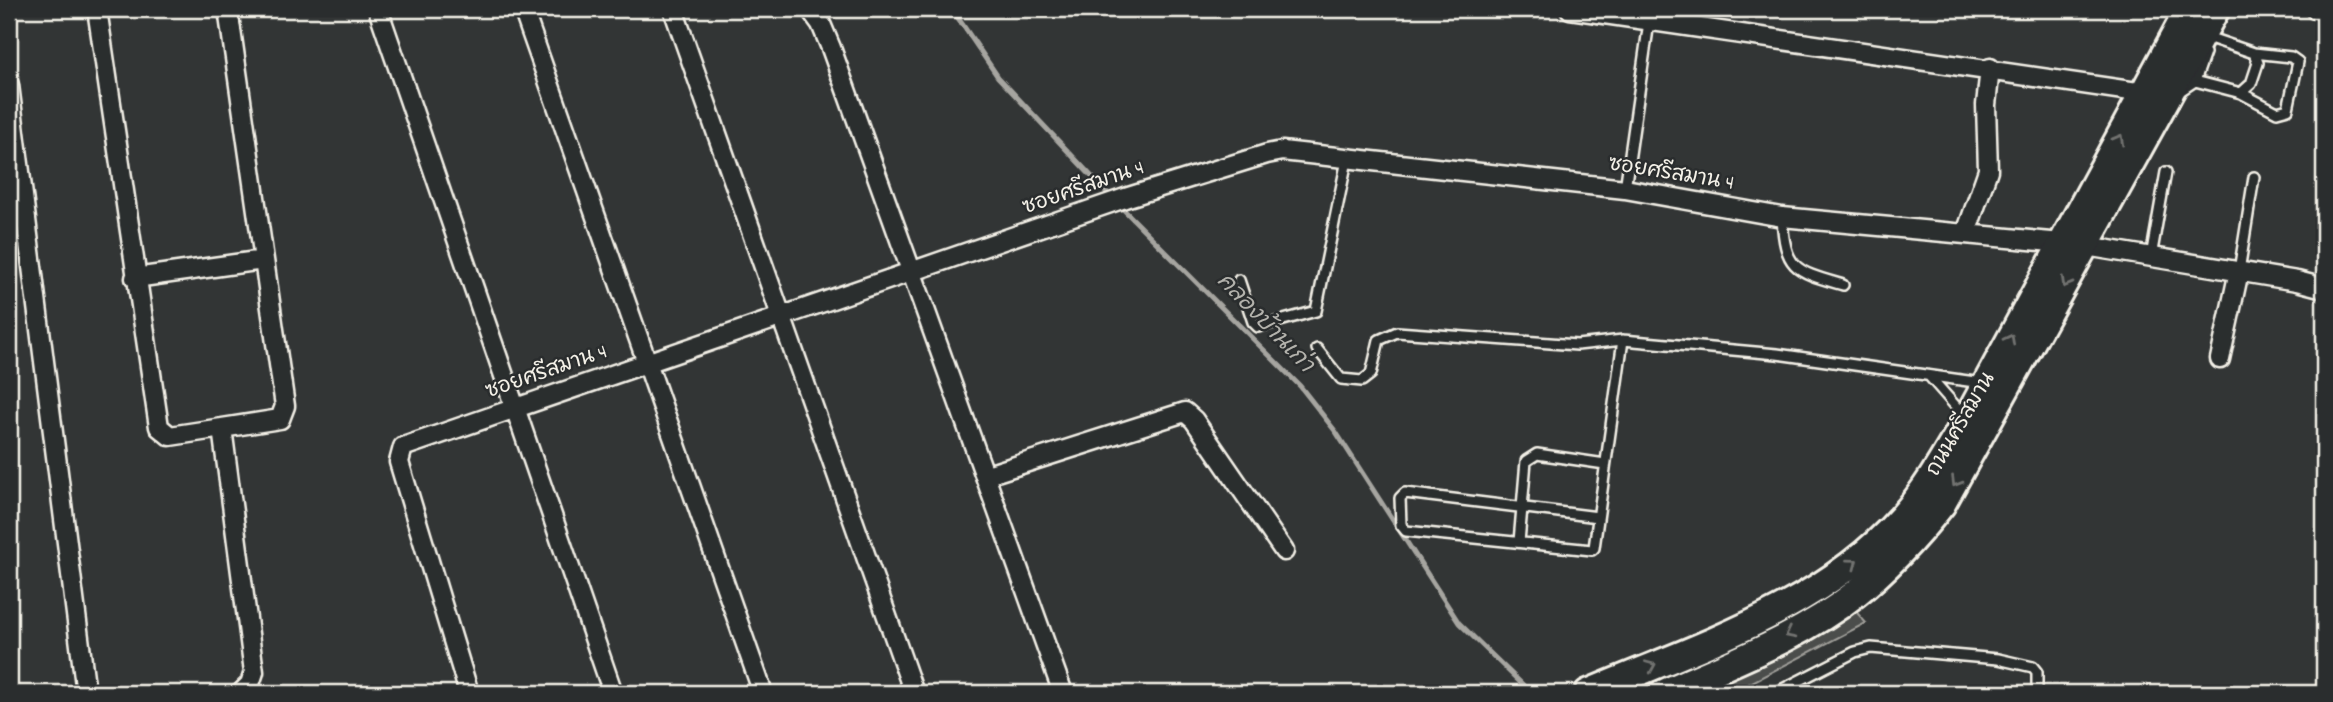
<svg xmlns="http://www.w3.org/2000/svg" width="2333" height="702" font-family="Dekko,'Playpen Sans Thai',sans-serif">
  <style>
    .green { fill: #4b4d4c; stroke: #a09f9a; stroke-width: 2 }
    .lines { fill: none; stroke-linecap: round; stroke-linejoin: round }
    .stream { stroke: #a6a5a0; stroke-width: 5 }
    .service-casing { stroke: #f4f1e8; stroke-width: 14 }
    .minor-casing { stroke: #f4f1e8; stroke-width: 23 }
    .secondary-casing { stroke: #f4f1e8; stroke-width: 32 }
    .service { stroke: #2a2d2e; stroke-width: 9 }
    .minor { stroke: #2a2d2e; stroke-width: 18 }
    .secondary { stroke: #2a2d2e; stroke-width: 26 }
    .oneway { stroke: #71726f }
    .labels { text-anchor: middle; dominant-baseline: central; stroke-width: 5; stroke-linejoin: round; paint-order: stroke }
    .street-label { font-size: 21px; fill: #f4f1e8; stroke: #2a2d2e }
    .water-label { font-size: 23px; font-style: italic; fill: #b3b2ac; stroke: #2a2d2e }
  </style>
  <rect width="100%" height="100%" fill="#323535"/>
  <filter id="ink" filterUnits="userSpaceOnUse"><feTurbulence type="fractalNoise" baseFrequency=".0143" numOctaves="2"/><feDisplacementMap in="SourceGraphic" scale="14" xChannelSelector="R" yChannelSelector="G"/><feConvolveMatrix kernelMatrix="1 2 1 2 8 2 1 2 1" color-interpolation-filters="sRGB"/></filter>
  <g filter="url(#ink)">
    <path class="green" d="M1851,606L1866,623L1731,693H1697L1761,663Z"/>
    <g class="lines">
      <path class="stream" d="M952,9L998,77L1112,198
        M1119,205L1300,386L1336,432L1459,623L1523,685"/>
      <g class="service-casing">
        <path id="service" d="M2195,81L2205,53
          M2180,91L2195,81L2241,93L2251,84L2258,63L2254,53L2210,38L2211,32
          M2241,93L2277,112L2288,109L2298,62L2291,57L2254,53
          M1625,189L1649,22
          M1782,217C1785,270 1795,271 1843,285
          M2151,257L2166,172
          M2239,271L2254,177
          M1239,280L1253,322L1258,327L1316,311L1347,160
          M1317,349L1341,379L1362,381L1371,374L1379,340L1397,332L1577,345L1623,340L1777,354L1982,383
          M1930,377L1966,418
          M1598,517L1405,493L1400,498L1401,525L1406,531L1592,550L1594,548C1604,478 1613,409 1623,340
          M1519,542L1526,461L1537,454L1605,464
          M1775,693L1855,652L1871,648L1998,659L2033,667L2037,672V693"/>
      </g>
      <g class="minor-casing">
        <path id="minor" d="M97,9L159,427L170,436L222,428
          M228,9L285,406L280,419L222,428L254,672L250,684L241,693
          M378,9L613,693
          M523,9L763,693
          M673,9L914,693
          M810,9L821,24L831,48L1063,693
          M1570,9L2144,93
          M2315,9L2324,10
          M9,85L86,693
          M1966,233L1988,170L1986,105L1990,68
          M2086,246L2297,281L2324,288
          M135,278L264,260
          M2220,359L2239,271
          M987,475L1185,412L1194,420L1284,551
          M469,693L399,462L403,447L1125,198L1267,154L1282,151L1625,189L1782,217L2062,243"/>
      </g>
      <g class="secondary-casing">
        <path id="secondary" d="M1588,693C1696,647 1822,608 1902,517C1928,488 1947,453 1967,419L2189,9
          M1664,693C1728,664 1800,638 1855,594C1888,568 1916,537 1942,504L2216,9"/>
      </g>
      <use href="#service" class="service"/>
      <use href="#minor" class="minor"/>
      <use href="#secondary" class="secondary"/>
    </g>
    <defs><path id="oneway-chevron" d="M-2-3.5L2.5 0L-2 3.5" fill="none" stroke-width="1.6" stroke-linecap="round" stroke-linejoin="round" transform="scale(1.75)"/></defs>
    <g class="oneway">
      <use href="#oneway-chevron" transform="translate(2119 139) rotate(-61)"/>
      <use href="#oneway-chevron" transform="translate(2066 283) rotate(119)"/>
      <use href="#oneway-chevron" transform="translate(2010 339) rotate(-62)"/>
      <use href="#oneway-chevron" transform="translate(1956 482) rotate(121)"/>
      <use href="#oneway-chevron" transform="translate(1853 563) rotate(-37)"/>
      <use href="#oneway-chevron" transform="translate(1790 634) rotate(153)"/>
      <use href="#oneway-chevron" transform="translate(1651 666) rotate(-23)"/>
    </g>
  </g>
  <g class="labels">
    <g class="street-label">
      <text transform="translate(1671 175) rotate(9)">ซอยศรีสมาน 4</text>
      <text transform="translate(1084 189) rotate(-19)">ซอยศรีสมาน 4</text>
      <text transform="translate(547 373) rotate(-19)">ซอยศรีสมาน 4</text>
      <text transform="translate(1962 425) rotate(-60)">ถนนศรีสมาน</text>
    </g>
    <g class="water-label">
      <text transform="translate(1264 324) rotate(46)">คลองบ้านเก่า</text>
    </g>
  </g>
  <rect width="2333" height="702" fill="none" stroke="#2a2d2e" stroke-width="35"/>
  <rect x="18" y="18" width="2298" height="667" fill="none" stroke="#f4f1e8" stroke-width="2.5" filter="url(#ink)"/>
</svg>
